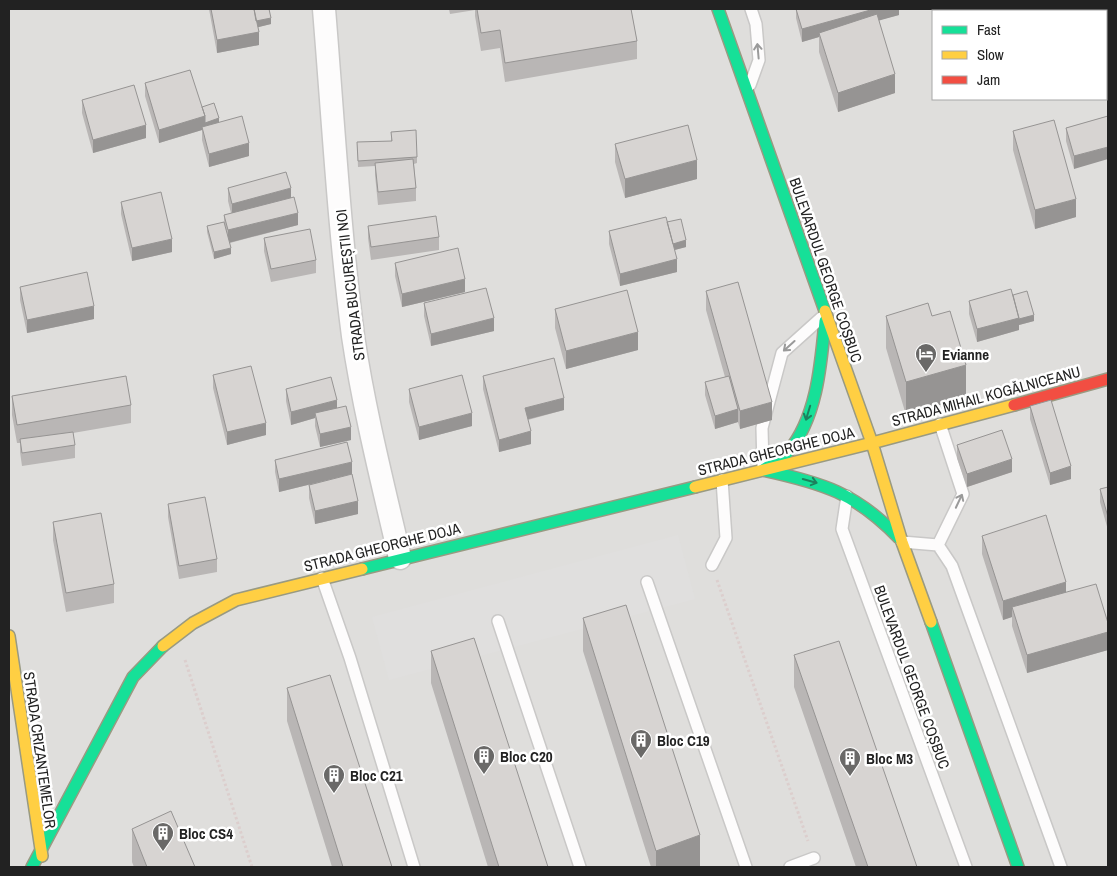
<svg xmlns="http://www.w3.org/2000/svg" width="1117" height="876" font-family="'Archivo Narrow',sans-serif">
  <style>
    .residential { fill: #dfdedc; fill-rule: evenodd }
    .parking { fill: #e0dfde }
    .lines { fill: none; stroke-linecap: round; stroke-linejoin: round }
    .lane-casing { stroke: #c9c8c7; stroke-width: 14 }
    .street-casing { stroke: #c9c8c7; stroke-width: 25 }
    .fast-casing { stroke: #999a82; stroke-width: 14 }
    .slow-casing { stroke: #999a82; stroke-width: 14 }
    .jam-casing { stroke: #999a82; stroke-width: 14 }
    .path { stroke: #dccecd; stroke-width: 3; stroke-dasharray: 2.5 2.5; stroke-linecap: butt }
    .lane { stroke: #fdfcfc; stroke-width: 11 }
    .street { stroke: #fdfcfc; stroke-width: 22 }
    .fast { stroke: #16e098; stroke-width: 11 }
    .slow { stroke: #ffcf43; stroke-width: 11 }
    .jam { stroke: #f24e42; stroke-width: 11 }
    .wall { fill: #b9b6b5 }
    .shaded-wall { fill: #969493 }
    .building { fill: #d7d4d2; stroke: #969493 }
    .oneway { stroke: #9a9a9a }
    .oneway2 { stroke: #1c815d }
    .labels { text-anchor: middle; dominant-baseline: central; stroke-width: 5; stroke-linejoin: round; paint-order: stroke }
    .street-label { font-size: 15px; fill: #222; stroke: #fff }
    .poi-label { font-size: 15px; font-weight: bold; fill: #222; stroke: #fff; text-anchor: start }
  </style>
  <rect width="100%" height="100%" fill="#f0eeeb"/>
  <path class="residential" d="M9,9H1108V867H9ZM933,11H1106V99H933Z"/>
  <path class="parking" d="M678,535L695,599L389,680L372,617Z"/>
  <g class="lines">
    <g class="lane-casing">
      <path id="lane" d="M750,85L759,60L756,24L751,9
        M763,467L762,428L782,353L821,318
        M847,496L842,529L966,867
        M902,542L938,545L952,566L1061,867
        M938,545L963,494L940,424
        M712,565L726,538L722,480
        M322,578L350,658L414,867
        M647,582L746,867
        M498,621L580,867
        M790,867L814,858"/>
    </g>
    <g class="street-casing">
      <path id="street" d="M324,9C333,118 339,228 353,336C364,410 383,485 400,558"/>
    </g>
    <g class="fast-casing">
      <path id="fast" d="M718,9L825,311
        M763,470C771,464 781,460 788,452C817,418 821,364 825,321
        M763,470C823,483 856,493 899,538
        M362,569L695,487
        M931,622L1018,867
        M32,867L133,677L163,646"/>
    </g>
    <g class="slow-casing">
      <path id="slow" d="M825,311L872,443L902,542L931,622
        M695,487L872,443L1014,405
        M9,636L42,856
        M163,646L193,623L236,600L362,569"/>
    </g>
    <g class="jam-casing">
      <path id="jam" d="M1014,405L1108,379"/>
    </g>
    <path class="path" d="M717,580L808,841
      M185,660L252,867"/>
    <use href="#lane" class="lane"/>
    <use href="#street" class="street"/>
    <use href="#fast" class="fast"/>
    <use href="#slow" class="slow"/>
    <use href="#jam" class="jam"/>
  </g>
  <path class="wall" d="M209,9H269L271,24L258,27L259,45L217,53Z
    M449,9H631L637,41V59L505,82L500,48L481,51L475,16V10L450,14Z
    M796,9H899V15L879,20L895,93L838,112L819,52V37L802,42L796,18Z
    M1033,9H1108L1106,11H1033Z
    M145,83L202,107L219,122L249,156L209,167L202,140V130L159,143L145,96Z
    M82,100L146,138L93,153L82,113Z
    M1108,116L1074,169L1066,141V128Z
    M1013,131L1076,217L1035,229L1013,150Z
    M391,132L417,157V163L414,164L416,188V201L378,205L375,175V166L358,167L357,142L391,141Z
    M615,144L697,179L625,198L615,162Z
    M228,188L291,198L298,225L230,243L231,254L214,259L207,232V226L224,222V215L231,213L228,201Z
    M121,202L172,252L132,261L121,214Z
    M667,222L686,247L674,250L677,272L620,286L609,244V231Z
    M368,226L439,237V250L371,260L368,238Z
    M264,238L316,260V273L271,282L264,251Z
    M395,263L465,292L402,307L395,276Z
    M20,287L94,319L27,333L20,300Z
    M706,291L772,420L740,429L738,422L715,429L705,395V382L725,377L706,310Z
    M1013,295L1034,321L1019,325V330L977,342L969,314V301Z
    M424,303L494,331L431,346L424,316Z
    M555,309L638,350L566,369L555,328Z
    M886,316H932L966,397L906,415L886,348Z
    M213,375L266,435L227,445L213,388Z
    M483,376L564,410L528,420L531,444L499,452L483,389Z
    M286,389L337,408L351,440L320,447L315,426V418L291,425L286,401Z
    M409,389L472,426L419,440L409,402Z
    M12,396L131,405V423L73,433L75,445V458L22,466L20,452V443H17L12,415Z
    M1030,406L1071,479L1050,485L1030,419Z
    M957,445L1012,472L967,487L957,458Z
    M275,460L352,474L358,514L315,524L309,498V485L341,477L279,492L275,472Z
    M1108,487V530L1100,502V489Z
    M168,504L217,559V572L179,579L168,517Z
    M53,522L114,584V603L66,612L53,540Z
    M982,536L1066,592L1108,623V650L1027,673L1012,626V617L1003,620L982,554Z
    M583,618L700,867H651L583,651Z
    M431,651L548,867H488L431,683Z
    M794,655L917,867H856L794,687Z
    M287,688L392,867H332L287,721Z
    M132,829L195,867H134L132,862Z"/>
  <path class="shaded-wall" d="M874,9H899V15L820,37L819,33V37L802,42V29Z
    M1080,9H1108V19L1106,20V11H1071Z
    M271,18V24L255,28V21Z
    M259,32V45L217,53V40Z
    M1108,37V55L1106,56V38Z
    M1108,67V80H1106V68Z
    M895,74V93L838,112V93Z
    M205,116L219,118V125L202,127V130L159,143V130Z
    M146,125V138L93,153V140Z
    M249,143V156L209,167V154Z
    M1108,147V159L1074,169V156Z
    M697,160V179L625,198V179Z
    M291,188V200L232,217V204Z
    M1076,199V217L1035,229V210Z
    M298,213V225L228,243V230Z
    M172,239V252L132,261V248Z
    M686,240V247L671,251V244Z
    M231,248V254L214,259V252Z
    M677,259V272L620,286V274Z
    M465,279V292L402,307V294Z
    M94,306V319L27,333V320Z
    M1034,315V321L1019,325V330L977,342V329L1019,318Z
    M494,318V331L431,346V334Z
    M638,332V350L566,369V351Z
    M966,365V397L906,415V382Z
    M564,398V410L525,420V408Z
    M337,400V413H315V418L291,425V412Z
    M772,402V420L740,429V411Z
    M738,409V422L715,429V416Z
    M472,413V426L419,440V427Z
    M266,423V435L227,445V432Z
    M351,427V440L320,447V434Z
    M531,431V444L499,452V440Z
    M1012,459V472L967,487V474Z
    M352,462V474L279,492V479Z
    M1071,466V479L1050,485V473Z
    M358,501V514L315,524V511Z
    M1066,582V601L1012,607V617L1003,620V601Z
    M1108,632V650L1027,673V655Z
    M700,835V867H656V851Z"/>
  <path class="building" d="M211,9H254L259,32L217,40Z
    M254,9H269L271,18L256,21Z
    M477,9H631L637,41L505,63L500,30L481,33Z
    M796,9H874L802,29Z
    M1037,9H1080L1071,11H1038Z
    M877,14L895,74L838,93L819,33Z
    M1108,14V37L1106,38V15Z
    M1106,43H1108V67L1106,68Z
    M190,70L205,116L159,130L145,83Z
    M134,85L146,125L93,140L82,100Z
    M214,103L219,118L205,123V116L202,107Z
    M242,116L249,143L209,154L202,127Z
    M1108,116V147L1074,156L1066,128Z
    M1054,120L1076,199L1035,210L1013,131Z
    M688,125L697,160L625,179L615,144Z
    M416,130L417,157L358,161L357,142L392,141L391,132Z
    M413,159L416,188L378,192L375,163Z
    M286,172L291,188L232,204L228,188Z
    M161,192L172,239L132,248L121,202Z
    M294,197L298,213L228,230L224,215Z
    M436,216L439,237L371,247L368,226Z
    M666,217L677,259L620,274L609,231Z
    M681,219L686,240L673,244L667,222Z
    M224,222L231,248L214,252L207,226Z
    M310,229L316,260L271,269L264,238Z
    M458,248L465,279L402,294L395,263Z
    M87,272L94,306L27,320L20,287Z
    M738,282L772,402L740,411L706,291Z
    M486,288L494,318L431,334L424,303Z
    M1011,289L1019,318L977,329L969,301Z
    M627,290L638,332L566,351L555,309Z
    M1027,291L1034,315L1019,319L1013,295Z
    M928,303L932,316L950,311L966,365L906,382L886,316Z
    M554,358L564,398L525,408L531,431L499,440L483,376Z
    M251,366L266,423L227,432L213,375Z
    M462,375L472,413L419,427L409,389Z
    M126,376L131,405L17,425L12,396Z
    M729,376L738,409L715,416L705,382Z
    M331,377L337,400L291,412L286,389Z
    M1051,400L1071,466L1050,473L1030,406Z
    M346,406L351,427L320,434L315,413Z
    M1002,430L1012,459L967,474L957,445Z
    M73,432L75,445L22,453L20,439Z
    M347,442L352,462L279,479L275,460Z
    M352,474L358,501L315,511L309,485Z
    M1108,487V517L1100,489Z
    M205,497L217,559L179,566L168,504Z
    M101,513L114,584L66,593L53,522Z
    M1046,515L1066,582L1003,601L982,536Z
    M1096,584L1108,623V632L1027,655L1012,607Z
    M626,605L700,835L656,851L583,618Z
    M474,638L548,867H499L431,651Z
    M839,641L917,867H868L794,655Z
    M330,675L392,867H343L287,688Z
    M171,811L195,867H147L132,829Z"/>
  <defs><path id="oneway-shaft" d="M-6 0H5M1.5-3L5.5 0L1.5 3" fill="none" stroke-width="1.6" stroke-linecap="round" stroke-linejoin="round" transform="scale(1.25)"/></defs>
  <g class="oneway">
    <use href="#oneway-shaft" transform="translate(758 51) rotate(-95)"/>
    <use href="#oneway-shaft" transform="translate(789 346) rotate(138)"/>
    <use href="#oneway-shaft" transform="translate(959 501) rotate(-65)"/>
  </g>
  <g class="oneway2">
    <use href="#oneway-shaft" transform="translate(808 413) rotate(107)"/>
    <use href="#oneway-shaft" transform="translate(810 481) rotate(16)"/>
  </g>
  <defs>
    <g id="hotel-pin" transform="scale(1.125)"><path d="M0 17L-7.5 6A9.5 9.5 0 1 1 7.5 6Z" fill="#6a6968" stroke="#fff"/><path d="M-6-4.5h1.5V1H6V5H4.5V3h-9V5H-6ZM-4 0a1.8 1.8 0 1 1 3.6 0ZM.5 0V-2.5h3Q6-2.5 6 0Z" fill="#fff"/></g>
    <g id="building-pin" transform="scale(1.125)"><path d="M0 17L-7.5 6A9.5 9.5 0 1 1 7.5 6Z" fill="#6a6968" stroke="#fff"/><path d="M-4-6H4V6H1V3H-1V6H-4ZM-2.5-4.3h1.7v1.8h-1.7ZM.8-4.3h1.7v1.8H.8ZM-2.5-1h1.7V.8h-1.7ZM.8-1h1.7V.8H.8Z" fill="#fff"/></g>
  </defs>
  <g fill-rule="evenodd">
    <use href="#hotel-pin" x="926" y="354"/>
    <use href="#building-pin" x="641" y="740"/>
    <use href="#building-pin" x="484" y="756"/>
    <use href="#building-pin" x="850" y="758"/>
    <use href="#building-pin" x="334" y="775"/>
    <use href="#building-pin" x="163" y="833"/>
  </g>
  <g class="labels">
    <g class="street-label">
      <text transform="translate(826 270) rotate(71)">BULEVARDUL GEORGE COȘBUC</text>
      <text transform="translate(350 285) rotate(-97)">STRADA BUCUREȘTII NOI</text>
      <text transform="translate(986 396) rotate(-15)">STRADA MIHAIL KOGĂLNICEANU</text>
      <text transform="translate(776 451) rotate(-14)">STRADA GHEORGHE DOJA</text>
      <text transform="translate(382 547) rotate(-14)">STRADA GHEORGHE DOJA</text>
      <text transform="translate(912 677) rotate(70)">BULEVARDUL GEORGE COȘBUC</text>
      <text transform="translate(40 750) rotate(82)">STRADA CRIZANTEMELOR</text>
    </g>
    <g class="poi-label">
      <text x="942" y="354">Evianne</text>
      <text x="657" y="740">Bloc C19</text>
      <text x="500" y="756">Bloc C20</text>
      <text x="866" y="758">Bloc M3</text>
      <text x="350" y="775">Bloc C21</text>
      <text x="179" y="833">Bloc CS4</text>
    </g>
  </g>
  <rect width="1117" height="876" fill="none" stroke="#222222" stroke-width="20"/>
  <rect x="932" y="10" width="175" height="90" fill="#ffffff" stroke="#a7a7a7"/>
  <rect x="942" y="26" width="25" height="8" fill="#16e098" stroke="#a7a7a7"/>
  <text x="977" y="35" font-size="15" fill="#222222">Fast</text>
  <rect x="942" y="51" width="25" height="8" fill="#ffcf43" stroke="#a7a7a7"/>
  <text x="977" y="60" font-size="15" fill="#222222">Slow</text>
  <rect x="942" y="76" width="25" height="8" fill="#f24e42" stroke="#a7a7a7"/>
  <text x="977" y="85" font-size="15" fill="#222222">Jam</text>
</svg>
